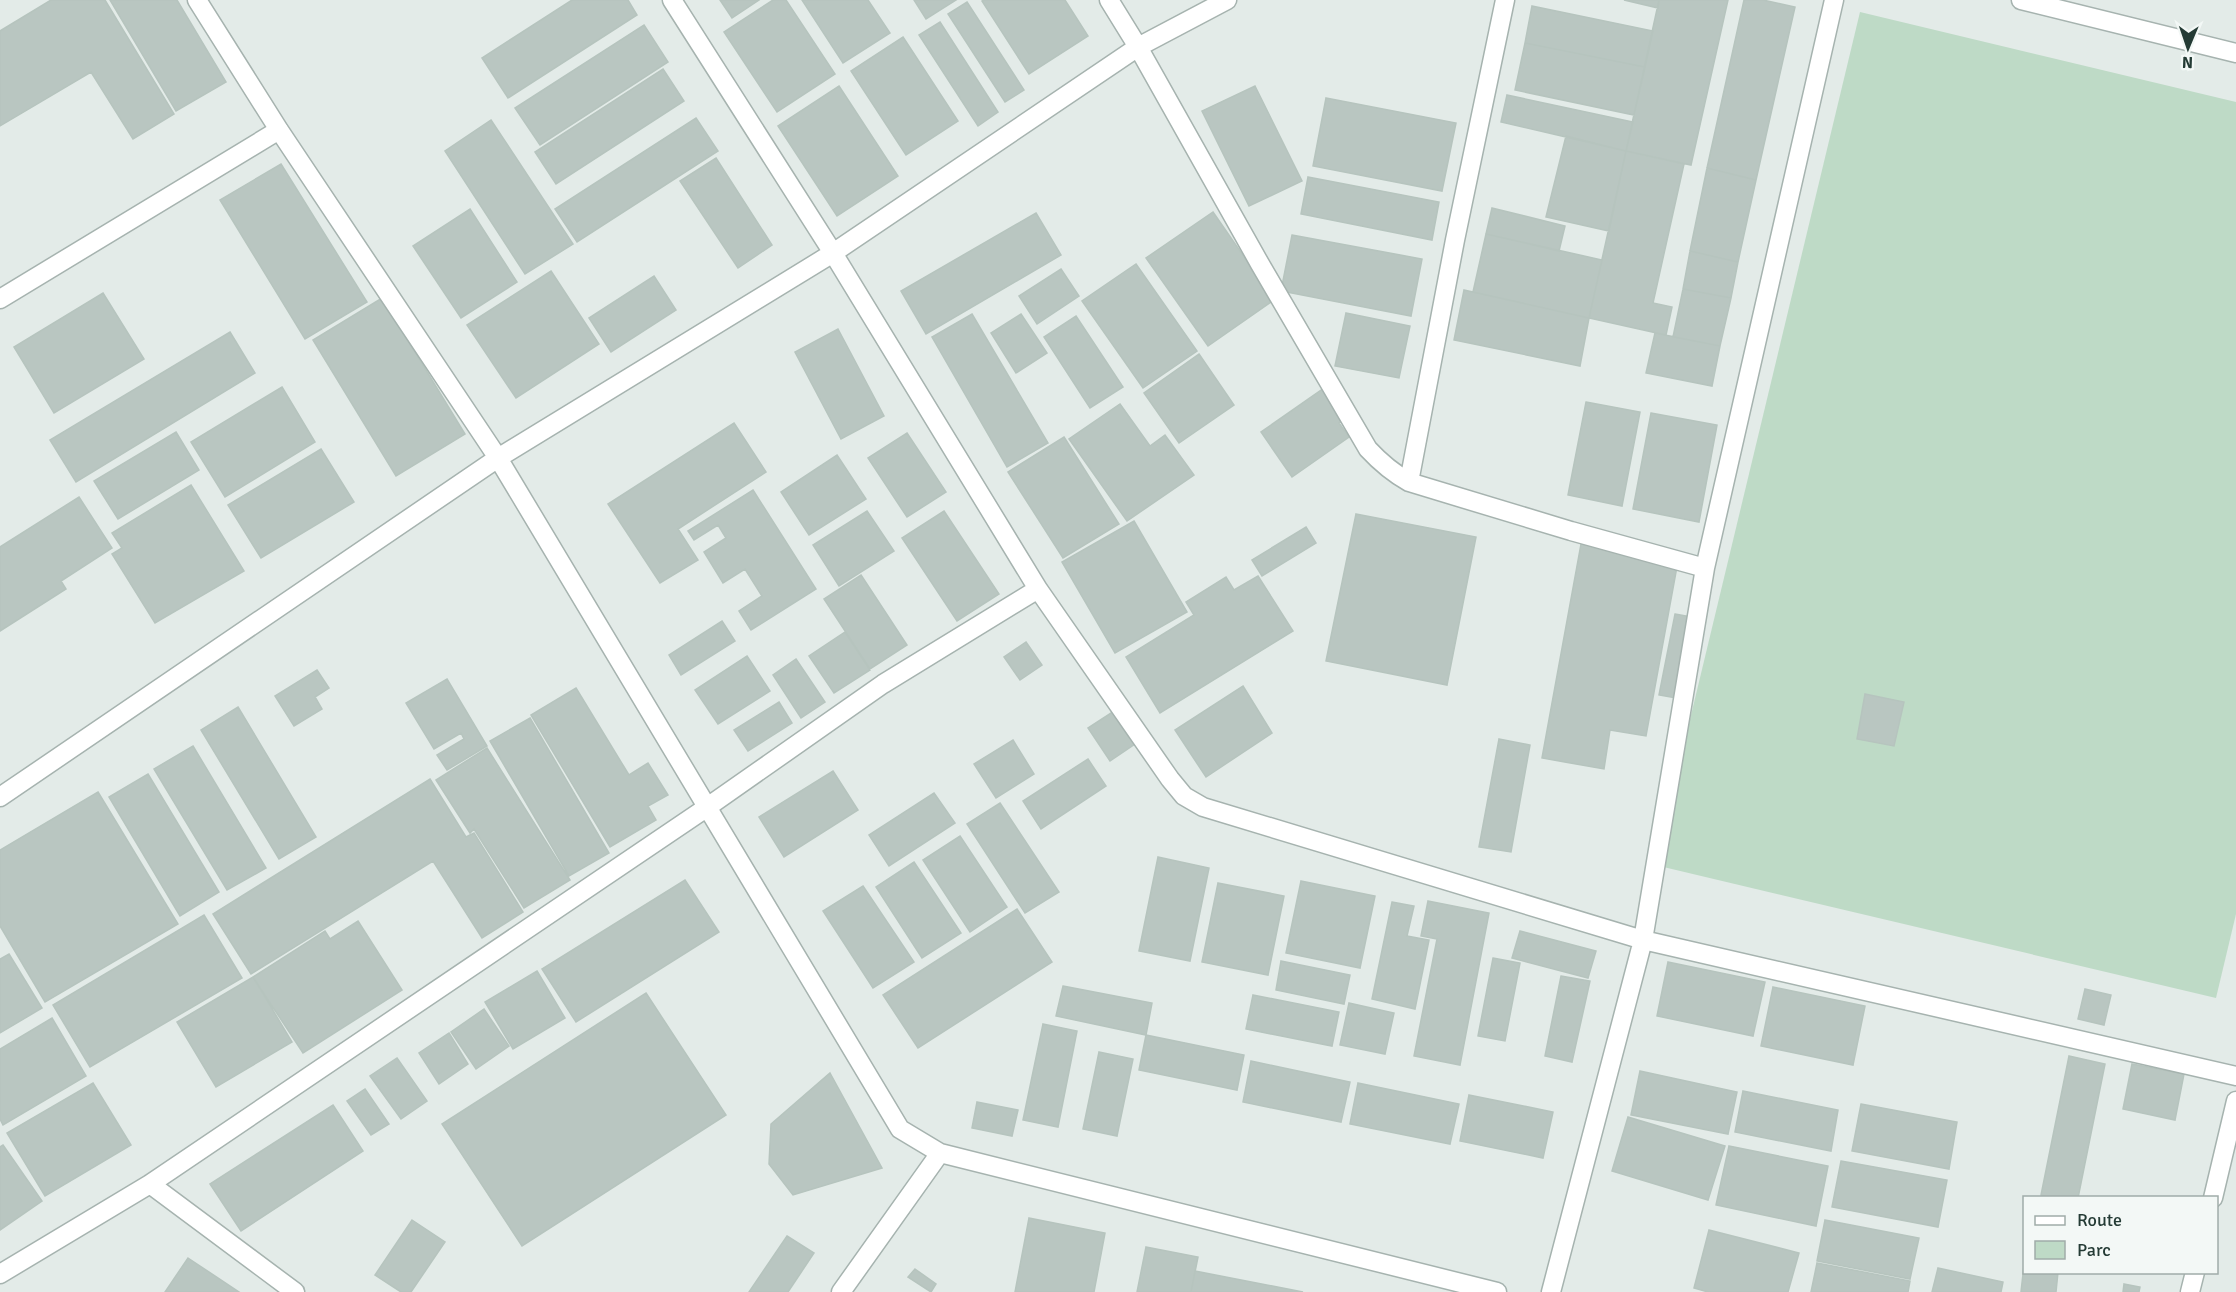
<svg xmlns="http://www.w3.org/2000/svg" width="2236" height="1292" font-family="Signika,sans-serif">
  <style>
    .green { fill: #bedac6 }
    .building { fill: #b9c6c1; stroke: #b6c4be; stroke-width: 1.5 }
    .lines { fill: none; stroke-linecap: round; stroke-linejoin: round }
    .minor-casing { stroke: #a6b3af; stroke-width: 21 }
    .minor { stroke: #fff; stroke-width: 18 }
  </style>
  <rect width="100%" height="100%" fill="#e3ebe8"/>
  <path class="green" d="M1860,12L2236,102V914L2216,998L1655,865Z"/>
  <path class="building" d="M51,0H105L174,114L133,139L91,72L0,126V31Z
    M110,0H177L226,82L176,111Z
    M572,0H628L637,15L508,98L482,58Z
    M720,0H759L732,18Z
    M773,0H786L835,74L777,112L724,32Z
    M802,0H868L890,33L843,63Z
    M914,0H956L926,19Z
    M984,0H1065L1088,36L1029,74L982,1Z
    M1624,0H1659L1658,8Z
    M1659,0H1728L1691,165L1626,151Z
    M1744,0H1763L1795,7L1756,180L1707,168Z
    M967,2L1024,90L1005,102L948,14Z
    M1532,6L1653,31L1645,67L1525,43Z
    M940,22L998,112L978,126L919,35Z
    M644,25L668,62L540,145L515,108Z
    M903,37L958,121L906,155L851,71Z
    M1525,43L1645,67L1634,115L1515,90Z
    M663,69L684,101L556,184L535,152Z
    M839,86L898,176L837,216L778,126Z
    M1255,86L1302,181L1249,206L1202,111Z
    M1507,95L1633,122L1626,151L1501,122Z
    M1326,98L1456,123L1442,191L1313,166Z
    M696,118L718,151L577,242L555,209Z
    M491,120L573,244L525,274L445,151Z
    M1566,136L1626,151L1609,231L1546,217Z
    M1626,151L1684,164L1653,303L1672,307L1666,335L1589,318Z
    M716,158L772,245L738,268L680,181Z
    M281,164L367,302L305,339L220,200Z
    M1707,168L1756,180L1738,262L1690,251Z
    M1308,177L1439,202L1432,240L1301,214Z
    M1492,208L1565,226L1559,251L1486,234Z
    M470,209L517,282L461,318L413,246Z
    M1213,212L1274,300L1208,346L1146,258Z
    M1036,213L1061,255L926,334L901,291Z
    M1486,234L1602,260L1589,318L1473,292Z
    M1292,235L1422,259L1411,316L1281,291Z
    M1690,251L1738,262L1731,298L1683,289Z
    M1136,264L1197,351L1143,388L1082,301Z
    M1061,269L1079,296L1037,324L1019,296Z
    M551,271L599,344L516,398L467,325Z
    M654,276L676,310L611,352L589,318Z
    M1683,289L1731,298L1720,346L1673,337Z
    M1464,290L1589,318L1580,366L1454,340Z
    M103,293L144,359L54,413L14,347Z
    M382,298L465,434L396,476L313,340Z
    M1346,313L1410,326L1399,378L1335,366Z
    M972,314L1048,443L1007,467L932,337Z
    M1021,314L1047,353L1016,373L991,333Z
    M1076,316L1123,387L1090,408L1044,337Z
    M838,329L884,416L841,439L795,352Z
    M230,332L255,373L76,482L50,440Z
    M1655,333L1720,346L1712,386L1646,373Z
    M1199,354L1234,405L1179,443L1144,393Z
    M282,387L315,442L225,497L191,442Z
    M1324,388L1345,419L1339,423L1349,437L1292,477L1261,432Z
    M1586,402L1640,412L1622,506L1568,495Z
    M1120,404L1150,446L1165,435L1194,475L1127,521L1069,439Z
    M1651,413L1717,425L1699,522L1633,509Z
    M734,423L766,472L678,529L698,560L660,583L608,504Z
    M176,432L199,470L118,519L94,481Z
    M907,433L946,492L907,517L868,458Z
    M1064,437L1119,524L1063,558L1008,472Z
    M321,449L354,502L261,558L228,505Z
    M837,455L866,499L809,535L781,492Z
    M191,485L244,571L155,623L112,554L122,548L112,533Z
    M753,490L816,589L751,630L739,611L762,596L745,569L723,583L704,552L726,538L718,525L694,540L688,531Z
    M79,497L112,548L61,581L66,589L0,631V547Z
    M867,511L894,551L839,586L813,545Z
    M944,511L999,594L957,621L902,538Z
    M1356,514L1476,537L1447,685L1326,661Z
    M1134,521L1187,612L1115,653L1062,562Z
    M1306,527L1316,543L1262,576L1252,560Z
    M1581,544L1678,561L1646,736L1610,730L1604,769L1542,758Z
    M861,575L907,645L870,669L824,599Z
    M1258,576L1293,631L1160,713L1126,657L1194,615L1186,602L1226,577L1234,590Z
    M1675,614L1703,619L1687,700L1659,695Z
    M722,621L735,641L681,675L669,655Z
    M845,632L870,670L834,693L809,656Z
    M1026,642L1042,665L1020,680L1004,657Z
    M747,656L770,691L718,724L695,690Z
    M796,659L825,702L801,718L773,675Z
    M317,670L329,688L315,697L322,709L294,726L275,696Z
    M447,679L487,746L447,770L437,755L464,739L461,733L434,749L406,703Z
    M1243,686L1272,733L1206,777L1175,730Z
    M576,688L629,775L648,763L668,795L648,806L656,820L610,847L531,715Z
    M1865,694L1904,702L1894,746L1857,739Z
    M779,702L792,723L748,751L734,730Z
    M238,707L316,837L279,859L201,730Z
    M1114,711L1135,744L1110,761L1088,728Z
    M530,718L609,853L569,876L490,741Z
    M1499,739L1530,745L1511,852L1479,847Z
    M1013,740L1034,774L996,798L974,764Z
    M193,746L266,868L227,890L154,769Z
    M487,748L570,880L524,908L474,829L470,833L436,780Z
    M1088,759L1106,786L1041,829L1023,801Z
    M833,771L858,810L784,857L759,817Z
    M148,774L219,892L180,916L109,797Z
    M430,779L466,837L474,833L523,912L482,938L433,861L251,974L213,914Z
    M98,792L178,924L45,1002L0,926V850Z
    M934,793L955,823L889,866L869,835Z
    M1000,803L1059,892L1025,913L967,824Z
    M960,836L1007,907L970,932L923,860Z
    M1158,857L1209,868L1190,961L1139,951Z
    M914,862L961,933L922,958L876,887Z
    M685,880L719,932L576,1022L542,969Z
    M1301,881L1375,896L1360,968L1286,953Z
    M1218,883L1284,896L1268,975L1202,962Z
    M863,886L914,962L873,988L823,911Z
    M1428,901L1489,913L1460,1065L1414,1056L1437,939L1421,936Z
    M1392,902L1414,906L1407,936L1429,940L1415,1009L1372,999Z
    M1017,909L1052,962L918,1048L883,995Z
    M204,915L242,978L90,1067L53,1005Z
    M358,921L402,990L303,1053L253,977L325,931L330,939Z
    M1520,931L1596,951L1588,978L1512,958Z
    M9,954L42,1008L0,1033V959Z
    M1493,958L1520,963L1505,1041L1478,1036Z
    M1281,961L1350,975L1344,1004L1276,990Z
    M1668,962L1765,982L1753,1036L1657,1016Z
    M537,971L565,1018L513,1049L485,1002Z
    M1561,976L1590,981L1572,1062L1545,1056Z
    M253,977L292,1042L216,1087L177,1022Z
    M1063,986L1152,1003L1146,1035L1056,1016Z
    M1773,987L1865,1006L1853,1065L1761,1046Z
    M2085,989L2111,995L2104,1025L2078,1019Z
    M646,993L726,1115L522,1246L442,1124Z
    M1253,995L1339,1012L1332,1046L1246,1029Z
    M1349,1003L1394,1013L1385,1054L1340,1045Z
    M484,1009L509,1046L476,1069L451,1032Z
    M52,1018L86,1076L3,1125L0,1119V1049Z
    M1043,1024L1077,1031L1058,1127L1023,1120Z
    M449,1033L468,1064L439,1084L419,1053Z
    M1146,1035L1244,1055L1237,1090L1139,1070Z
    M1099,1052L1133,1059L1117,1136L1083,1129Z
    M2069,1056L2105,1064L2078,1198H2050L2041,1195Z
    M397,1058L427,1101L401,1119L370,1076Z
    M1251,1061L1350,1082L1341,1122L1243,1102Z
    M2132,1064L2184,1074L2175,1120L2123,1109Z
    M1640,1071L1737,1092L1728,1134L1631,1115Z
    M830,1073L882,1168L793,1195L769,1164L771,1124Z
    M93,1083L131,1145L45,1196L7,1133Z
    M1358,1083L1459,1104L1450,1144L1350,1124Z
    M365,1089L389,1124L371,1135L347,1101Z
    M1743,1091L1838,1110L1831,1151L1735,1132Z
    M1469,1095L1553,1112L1543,1158L1460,1141Z
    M977,1102L1018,1110L1012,1136L972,1128Z
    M1861,1104L1957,1122L1949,1169L1852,1151Z
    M333,1105L363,1151L241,1231L210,1184Z
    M1628,1117L1725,1146L1708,1200L1612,1171Z
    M3,1145L42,1201L0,1230V1147Z
    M1729,1146L1828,1166L1816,1226L1716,1205Z
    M1841,1161L1947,1180L1938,1227L1832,1207Z
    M1029,1218L1105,1233L1094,1292H1015Z
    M412,1220L445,1242L411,1292H401L375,1275Z
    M1825,1220L1919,1238L1910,1279L1817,1261Z
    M1709,1230L1799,1253L1788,1292H1708L1694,1288Z
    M787,1236L814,1253L788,1292H749Z
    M1146,1247L1198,1257L1191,1292H1137Z
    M188,1258L239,1292H165Z
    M1817,1263L1910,1281L1908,1292H1811Z
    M2024,1265V1272H2058L2056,1292H2021Z
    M1938,1268L2003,1282L2001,1292H1932Z
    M915,1269L936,1284L931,1292L908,1277Z
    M1195,1271L1303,1292H1191Z
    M2124,1284L2140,1287L2139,1292H2123Z"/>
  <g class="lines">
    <g class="minor-casing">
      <path id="minor" d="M197,0L279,130L498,458L900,1129L940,1153L1497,1292
        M1109,0L1138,47L1260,264L1368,449C1381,463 1393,473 1409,482L1571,531L1705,568
        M2021,0L2236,53
        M0,299L279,130
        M1409,482L1455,240L1505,0
        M1038,589L1170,779L1184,796L1203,807L1643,940L2236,1076
        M0,797L498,458L833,253L1138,47L1227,0
        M150,1184L295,1292
        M2213,1198L2236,1101
        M0,1274L150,1184L706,808L883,684L1038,589L833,253L672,0
        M841,1292L940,1153
        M1551,1292L1643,940L1705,568L1834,0
        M2190,1292L2195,1272"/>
    </g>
    <use href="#minor" class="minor"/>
  </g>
  <rect x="2023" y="1196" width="195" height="78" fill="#f3f8f6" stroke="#a0aca9" stroke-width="1.5"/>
  <rect x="2035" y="1216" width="30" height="9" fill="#ffffff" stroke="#a0aca9" stroke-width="1.5"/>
  <text x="2077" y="1226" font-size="18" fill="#243b35">Route</text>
  <rect x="2035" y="1241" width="30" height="18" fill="#bedac6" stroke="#a0aca9" stroke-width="1.5"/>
  <text x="2077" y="1256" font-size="18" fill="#243b35">Parc</text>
  <g transform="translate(2188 48) rotate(182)" stroke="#f3f8f6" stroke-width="4.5" paint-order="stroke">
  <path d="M0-4.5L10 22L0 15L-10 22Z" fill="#243b35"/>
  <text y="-9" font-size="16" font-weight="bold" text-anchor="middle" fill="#243b35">N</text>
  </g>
</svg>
